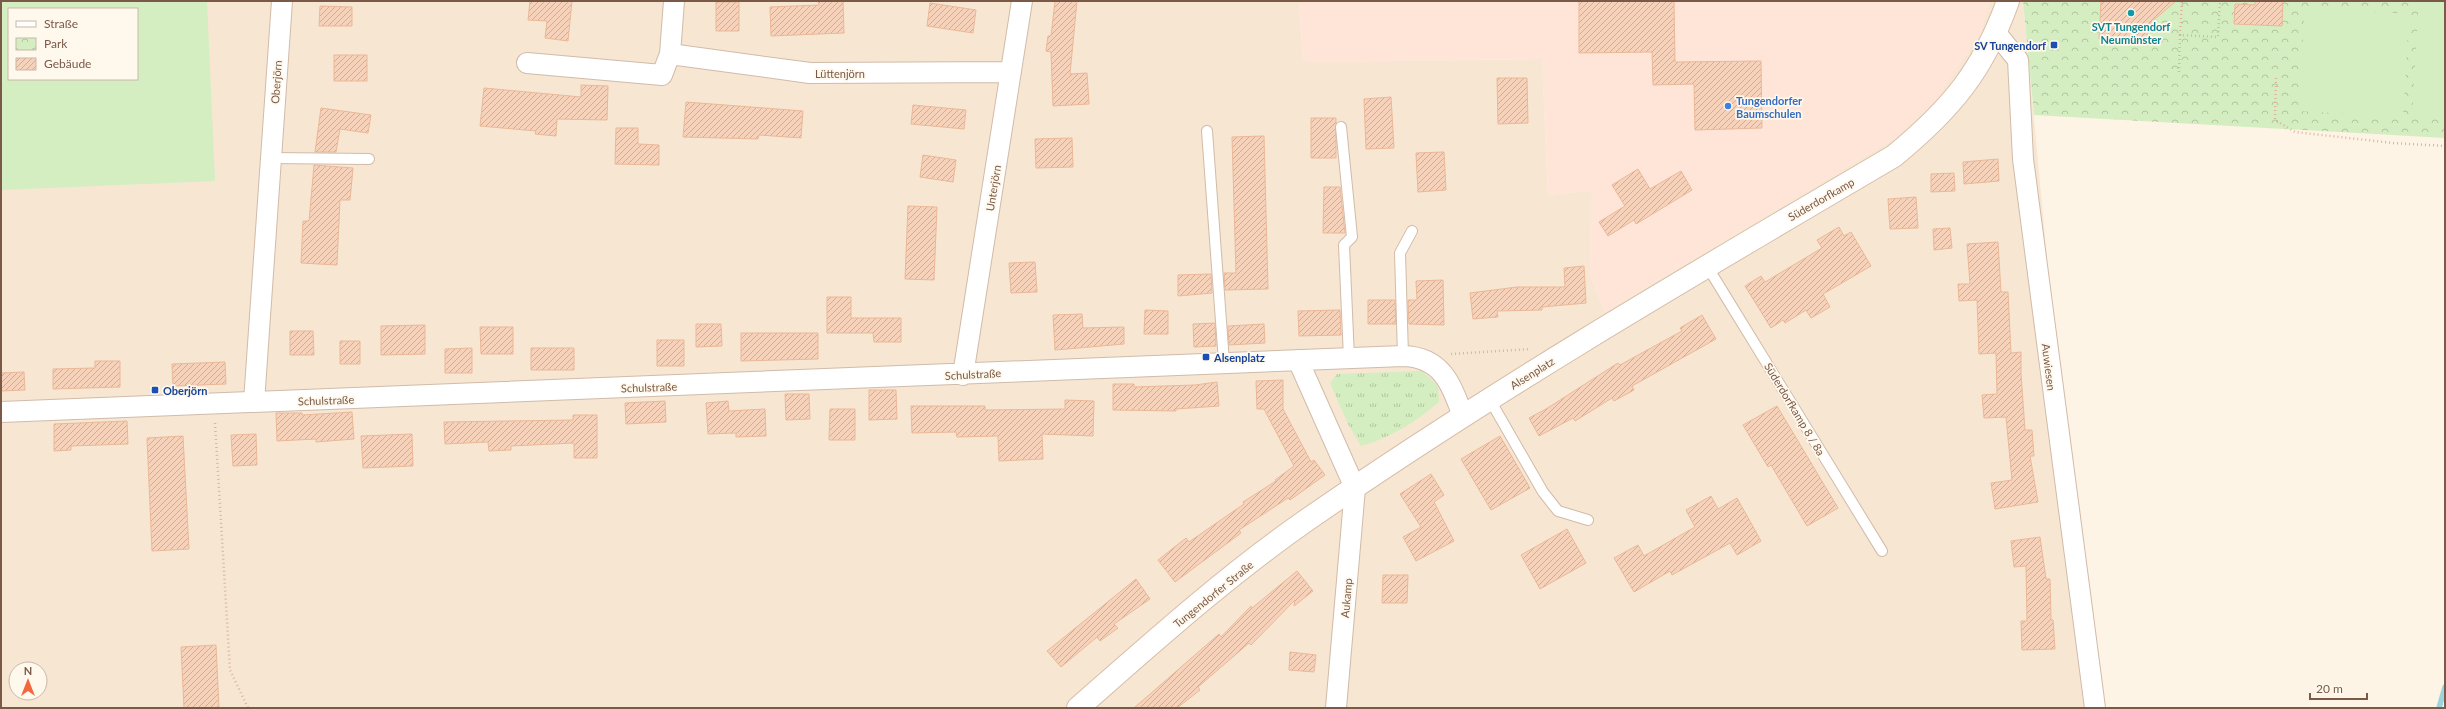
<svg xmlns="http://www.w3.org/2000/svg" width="2446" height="709" font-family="Lato,sans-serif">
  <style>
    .residential { fill: #f7e6d2; fill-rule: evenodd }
    .commercial { fill: #ffe4d8 }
    .grass { fill: url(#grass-tufts) }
    .park { fill: url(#park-crowns) }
    .garden { fill: #d4eec1; fill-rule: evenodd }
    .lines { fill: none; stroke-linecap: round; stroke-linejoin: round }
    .stream { stroke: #9cd3dd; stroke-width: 5.5 }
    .building { fill: url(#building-hatch); stroke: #ebb898 }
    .lane-casing { stroke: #d1bba9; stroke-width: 12 }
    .street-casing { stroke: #d1bba9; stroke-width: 22 }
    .secondary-casing { stroke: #d7bda9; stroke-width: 24 }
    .path { stroke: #dcb59c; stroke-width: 2.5; stroke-dasharray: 1 3; stroke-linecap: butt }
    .lane { stroke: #fff; stroke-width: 10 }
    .street { stroke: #fff; stroke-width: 20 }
    .secondary { stroke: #fff; stroke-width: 22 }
    .culture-dot { fill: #0f9aa8; stroke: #fff8ed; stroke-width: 1.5 }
    .transit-dot { fill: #1a4fb4; stroke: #fff8ed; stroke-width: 1.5 }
    .shop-dot { fill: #3f7fe0; stroke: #fff8ed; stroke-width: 1.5 }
    .labels { text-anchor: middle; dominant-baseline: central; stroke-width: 3.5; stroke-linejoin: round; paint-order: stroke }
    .culture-label { font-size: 11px; font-weight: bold; fill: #0d838f; stroke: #fff8ed }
    .transit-label { font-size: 11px; font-weight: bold; fill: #164399; stroke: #fff8ed; text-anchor: start }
    .street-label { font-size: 11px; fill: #7a5947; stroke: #fff8ed }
    .shop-label { font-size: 11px; font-weight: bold; fill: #366cbe; stroke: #fff8ed; text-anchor: start }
  </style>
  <defs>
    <pattern id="grass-tufts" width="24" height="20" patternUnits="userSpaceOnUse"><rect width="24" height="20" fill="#d4eec1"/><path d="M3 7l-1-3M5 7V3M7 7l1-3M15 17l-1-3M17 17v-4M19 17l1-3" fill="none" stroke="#b1c49f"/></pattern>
    <pattern id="park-crowns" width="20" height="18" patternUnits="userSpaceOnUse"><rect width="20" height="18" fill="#d4eec1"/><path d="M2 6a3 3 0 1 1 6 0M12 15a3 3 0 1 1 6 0" fill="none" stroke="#b1c49f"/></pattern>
    <pattern id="building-hatch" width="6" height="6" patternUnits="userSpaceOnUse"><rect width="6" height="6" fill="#f7d2ba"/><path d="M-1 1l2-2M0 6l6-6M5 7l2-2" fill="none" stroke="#cdad99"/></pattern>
  </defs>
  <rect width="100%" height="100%" fill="#fef4e5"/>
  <path class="residential" d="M1,1H1299L1303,62L1542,59L1548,195L1591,191L1590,275L1605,312L1895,138L1980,35L1989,1H2023L2058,376L2104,708H1ZM9,9H137V79H9ZM16,669H40V693H16Z"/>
  <path class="commercial" d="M1299,1H1989L1980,35L1936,100L1895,138L1605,312L1590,275L1591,191L1548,195L1542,59L1303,62Z"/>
  <path class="grass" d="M1422,371L1438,386L1439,402C1416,422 1390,438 1361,446L1348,424L1330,383L1337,374Z"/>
  <path class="park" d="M2023,1H2445V138L2034,115Z"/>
  <path class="garden" d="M1,1H207L215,181L1,190ZM9,9H137V79H9Z
    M2419,1H2445V119L2412,117Z
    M2305,7L2409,14L2403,117L2298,111Z"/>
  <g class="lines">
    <path class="stream" d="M2439,708L2445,687"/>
  </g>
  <path class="building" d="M530,1H572L568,41L545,38L547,21L528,20Z
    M818,1H843L844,33L771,36L770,7L819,5Z
    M1055,1H1077L1070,74L1087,73L1089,104L1053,106L1051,52L1046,51L1048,36H1051Z
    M1579,1H1674L1675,62L1761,61L1762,128L1695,130L1694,84L1653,85L1652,52L1579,53Z
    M2101,1H2176L2148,25L2147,41L2099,39Z
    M2255,1H2283L2282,26L2234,24L2235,4L2255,5Z
    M716,2H739V31H716Z
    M930,3L976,10L973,33L927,26Z
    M320,6L352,7V26H319Z
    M334,55H367V81H334Z
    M1497,78H1527L1528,123L1498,124Z
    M581,85L608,86L607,120L557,119L556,136L535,134L536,131L480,126L484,88L581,97Z
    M1391,97L1394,148L1366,149L1364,99Z
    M686,102L803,111L801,138L759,135L758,139L683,137Z
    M913,105L966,110L964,129L911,124Z
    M321,108L371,115L368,133L340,129L336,152H315Z
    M1311,118H1336V158H1311Z
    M616,128H638V144L659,145V165L615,164Z
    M1264,136L1268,289L1225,290L1224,273H1236L1232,137Z
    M1072,138L1073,167L1036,168L1035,139Z
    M1444,152L1446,190L1418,192L1416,153Z
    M923,155L956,160L953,182L920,177Z
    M1998,159L1999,181L1964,184L1963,162Z
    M314,165L353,168L350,200H340L337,265L301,263L303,221H309Z
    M1638,169L1650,189L1681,171L1692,190L1636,224L1634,220L1608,236L1599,222L1625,206L1612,185Z
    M1954,173L1955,191L1931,192V174Z
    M1324,187H1340L1345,233H1323Z
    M1916,197L1918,228L1890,229L1888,199Z
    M908,206L937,207L934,280L905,279Z
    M1839,227L1844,236L1851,232L1871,266L1823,294L1830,307L1811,318L1806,310L1785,323L1783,320L1771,328L1745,286L1761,276L1765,282L1822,248L1817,240Z
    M1950,228L1952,248L1934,250L1933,229Z
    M1998,242L2001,292H2008L2011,353L2021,352V374L2025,430H2032L2034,456H2030L2038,502L1995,509L1991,483L2012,480L2006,417L1984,418L1982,395L1997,394L1996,353L1979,354L1977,300L1959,301L1958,284H1970L1967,244Z
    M1035,262L1037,292L1011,293L1009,263Z
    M1584,266L1586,303L1542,307V310L1497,311L1498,317L1473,319L1470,293L1517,287H1565L1564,268Z
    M1211,274L1212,293L1178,296V275Z
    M1443,280L1444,325L1409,324L1408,300H1417L1416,281Z
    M827,297H851V318H901V342H874L873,333H827Z
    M1368,300H1395L1396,324H1368Z
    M1145,310L1168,311V334H1144Z
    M1340,310L1341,335L1299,336L1298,311Z
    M1082,314L1083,328L1124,327V344L1055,350L1053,315Z
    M1702,315L1716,339L1632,386L1634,390L1614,401L1612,398L1575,421L1573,418L1539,436L1529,418L1546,409L1618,363L1620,365L1682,331L1680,328Z
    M1215,323L1216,346L1194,347L1193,324Z
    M696,324H721L722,346L696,347Z
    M1264,324L1265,343L1229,345L1228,326Z
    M425,325V354L381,355V326Z
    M480,327H513V354H481Z
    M290,331H313L314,355H290Z
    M741,333H818V359L741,361Z
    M657,340H684V366H657Z
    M340,341H360V364H340Z
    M472,348V373H445V349Z
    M531,348H574V370H531Z
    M95,361H120V387L53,389V369L95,368Z
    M225,362L226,384L173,386L172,364Z
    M24,372L25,390L1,391V373Z
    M1283,380V409L1311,462L1314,460L1325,475L1290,500L1288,498L1239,530L1241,533L1175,582L1158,560L1186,538L1189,542L1244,504L1243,502L1276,481L1275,480L1294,466L1264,409H1257L1256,381Z
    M1217,382L1219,406L1176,409V411L1113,410V384H1134V387L1195,385Z
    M869,390H896L897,419L869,420Z
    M785,394H809L810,419L786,420Z
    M1065,400L1094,401L1093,436L1042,434L1043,459L999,461L998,436L957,437L956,432L912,433L911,406H985V410L1065,409Z
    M665,401L666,422L626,424L625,403Z
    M728,401L729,411L765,409L766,436L736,437V433L708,434L706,403Z
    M1777,406L1838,508L1807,526L1771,465L1768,467L1743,425Z
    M830,409H855V440H829Z
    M352,412L354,439L316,442V439L277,441L276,413H302V415Z
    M573,415H597V458H574V443L511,446V450L489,451L488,442L445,444L444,422L573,420Z
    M127,421L128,444L71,446V450L54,451V424Z
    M256,434L257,465L233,466L231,435Z
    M412,434L413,466L363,468L361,436Z
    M183,436L189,549L152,551L147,438Z
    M1500,436L1530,488L1491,510L1461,459Z
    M1431,474L1444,495L1434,502L1454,541L1416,561L1403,537L1421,527L1400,494Z
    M1711,496L1718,509L1737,498L1761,541L1737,555L1730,543L1672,575L1670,571L1634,592L1614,558L1638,545L1644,556L1695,527L1686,510Z
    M1567,529L1586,563L1540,589L1521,555Z
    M2040,537L2046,579H2050L2051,620H2053L2055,649L2022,650L2021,621H2027L2026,566L2014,567L2011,541Z
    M1297,571L1313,591L1294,606L1295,600L1251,645L1249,643L1198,687L1200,690L1177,708H1134L1219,634L1221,637L1251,606L1252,608Z
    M1383,575H1408L1407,603H1382Z
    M1136,579L1150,599L1114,624L1118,628L1100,641L1097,637L1061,667L1047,651Z
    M216,645L219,708H184L181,647Z
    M1290,652L1316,655L1314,672L1289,670Z"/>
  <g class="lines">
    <g class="lane-casing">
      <path id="lane" d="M1341,127L1352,237L1344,245L1349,358
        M1207,131L1224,362
        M271,158L369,159
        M1707,266L1882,551
        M1403,356L1400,253L1412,231
        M1490,400L1543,492L1558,511L1588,520"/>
    </g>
    <g class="street-casing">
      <path id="street" d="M1996,33L2018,60L2023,159L2095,708
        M670,54L810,73L1011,72
        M527,63L662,75L670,54L674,1
        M1298,360L1355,488L1336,708
        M963,375L1022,1
        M254,402L282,1
        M1,412L1403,356C1442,357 1451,384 1463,416"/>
    </g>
    <g class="secondary-casing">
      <path id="secondary" d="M1078,708C1151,644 1224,578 1304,522C1494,390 1695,273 1894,156C1951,109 1983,71 2008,1"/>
    </g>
    <path class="path" d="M2180,35L2182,1
      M2179,72L2180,35L2218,37L2220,1
      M2276,78L2275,120L2295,132L2393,143L2445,146
      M1451,354L1530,349
      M215,423L230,670L248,708"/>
    <use href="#lane" class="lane"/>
    <use href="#street" class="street"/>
    <use href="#secondary" class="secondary"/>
  </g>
  <circle class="culture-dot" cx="2131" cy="13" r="4"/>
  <g class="transit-dot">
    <rect x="2050" y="41" width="8" height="8" rx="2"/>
    <rect x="1202" y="353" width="8" height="8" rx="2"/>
    <rect x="151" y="386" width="8" height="8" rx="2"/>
  </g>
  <circle class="shop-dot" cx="1728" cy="106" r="4"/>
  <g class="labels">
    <g class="culture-label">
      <text x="2131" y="26">SVT Tungendorf<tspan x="2131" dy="13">Neumünster</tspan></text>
    </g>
    <g class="transit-label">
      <text x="2046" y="45" text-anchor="end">SV Tungendorf</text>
      <text x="1214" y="357">Alsenplatz</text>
      <text x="163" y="390">Oberjörn</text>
    </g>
    <g class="street-label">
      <text x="840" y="73">Lüttenjörn</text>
      <text transform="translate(276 82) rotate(-86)">Oberjörn</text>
      <text transform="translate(993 188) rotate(-81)">Unterjörn</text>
      <text transform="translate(1821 199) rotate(-30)">Süderdorfkamp</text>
      <text transform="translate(2049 367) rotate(83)">Auwiesen</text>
      <text transform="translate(1532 373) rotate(-32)">Alsenplatz</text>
      <text transform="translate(973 374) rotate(-3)">Schulstraße</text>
      <text transform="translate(649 387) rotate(-2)">Schulstraße</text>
      <text transform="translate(326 400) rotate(-2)">Schulstraße</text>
      <text transform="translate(1795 409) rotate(59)">Süderdorfkamp 8 / 8a</text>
      <text transform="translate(1213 594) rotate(-39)">Tungendorfer Straße</text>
      <text transform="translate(1346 598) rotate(-85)">Aukamp</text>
    </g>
    <g class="shop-label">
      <text x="1736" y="100">Tungendorfer<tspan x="1736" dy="13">Baumschulen</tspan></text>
    </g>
  </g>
  <rect width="2446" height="709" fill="none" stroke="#7a5947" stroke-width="4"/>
  <rect x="8" y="8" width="130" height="72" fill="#fff8ed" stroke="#cab8ab"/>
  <rect x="16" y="21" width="20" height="6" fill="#ffffff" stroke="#cab8ab"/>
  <text x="44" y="28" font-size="12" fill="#7a5947">Straße</text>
  <rect x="16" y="38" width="20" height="12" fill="url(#park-crowns)" stroke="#cab8ab"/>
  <text x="44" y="48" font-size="12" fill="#7a5947">Park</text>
  <rect x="16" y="58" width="20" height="12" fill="url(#building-hatch)" stroke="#cab8ab"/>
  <text x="44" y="68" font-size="12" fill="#7a5947">Gebäude</text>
  <g transform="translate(28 681)"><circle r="19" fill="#fff8ed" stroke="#cab8ab"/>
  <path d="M0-3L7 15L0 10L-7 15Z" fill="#f4663e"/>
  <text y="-6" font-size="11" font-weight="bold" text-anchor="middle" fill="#7a5947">N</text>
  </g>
  <path d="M2310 693v6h57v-6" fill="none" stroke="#7a5947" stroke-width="2"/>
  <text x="2316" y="693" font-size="12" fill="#7a5947" stroke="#fff8ed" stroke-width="3" paint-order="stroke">20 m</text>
</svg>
